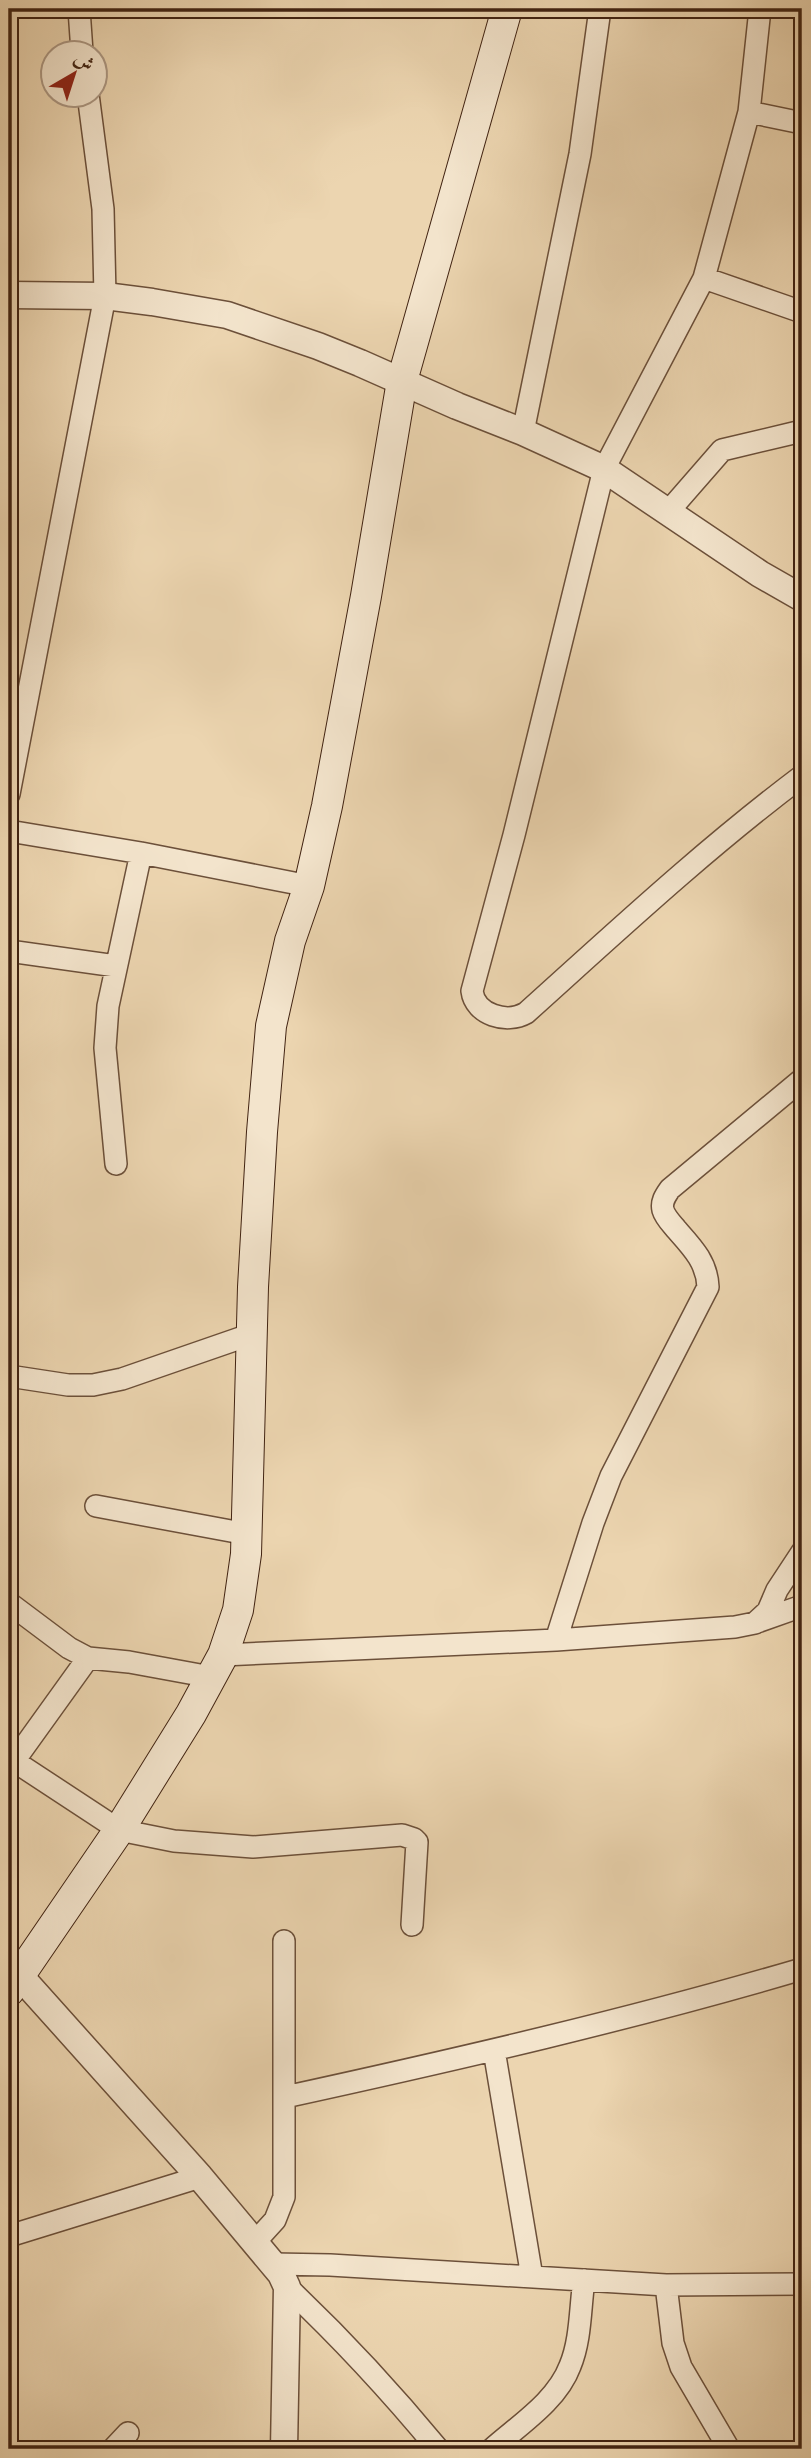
<svg xmlns="http://www.w3.org/2000/svg" width="811" height="2458" font-family="'IM FELL Great Primer',Amiri,serif">
  <style>
    .lines { fill: none; stroke-linecap: round; stroke-linejoin: round }
    .minor-casing { stroke: #6c503a; stroke-width: 24 }
    .tertiary-casing { stroke: #6c503a; stroke-width: 29 }
    .secondary-casing { stroke: #412312; stroke-width: 32 }
    .minor { stroke: #f3e4cc; stroke-width: 21 }
    .tertiary { stroke: #f3e4cc; stroke-width: 26 }
    .secondary { stroke: #f3e4cc; stroke-width: 30 }
  </style>
  <rect width="100%" height="100%" fill="#ecd5b0"/>
  <filter id="stains"><feTurbulence type="fractalNoise" baseFrequency=".00286" numOctaves="4"/><feColorMatrix values="0 0 0 0 .2 0 0 0 0 .09 0 0 0 0 .02 0 0 0 .5 -.17"/></filter>
  <radialGradient id="worn" r=".72"><stop offset=".6" stop-color="#630" stop-opacity="0"/><stop offset="1" stop-color="#630" stop-opacity=".3"/></radialGradient>
  <g class="lines">
    <g class="minor-casing">
      <path id="minor" d="M79,9L82,52
        M760,9L749,112L704,278L604,469L514,835L472,991C475,1015 507,1024 526,1013C616,932 705,849 802,776
        M749,112L802,123
        M704,278L802,312
        M523,432L580,154L600,9
        M668,512L722,450L802,431
        M9,794L105,296L103,209L88,94
        M9,831L141,853L309,886
        M9,951L116,966
        M116,1164L105,1048L108,1006L141,853
        M9,1376L68,1385H93L122,1379L252,1334
        M96,1506L247,1534
        M9,1603L69,1648L88,1658L129,1662L211,1677
        M757,1622L802,1606
        M556,1640L593,1523L611,1476L708,1287C707,1262 692,1247 676,1229C671,1223 665,1217 663,1210C661,1202 665,1196 670,1189L800,1081
        M223,1655L556,1640L735,1627L755,1623L768,1611L777,1590L802,1552
        M14,1761L88,1658
        M9,1767L14,1761L119,1830L174,1841L253,1847L402,1835L414,1839L417,1842L412,1925
        M494,2050L532,2277
        M285,2097C459,2059 632,2019 802,1969
        M9,2236L200,2177
        M255,2242L275,2220L284,2197V1941
        M273,2264L330,2265L666,2285L802,2284
        M666,2285L673,2343L681,2367L729,2449
        M287,2287C341,2338 391,2392 438,2449
        M113,2449L128,2433
        M492,2449C519,2425 557,2401 570,2366C581,2340 580,2308 584,2280"/>
    </g>
    <g class="tertiary-casing">
      <path id="tertiary" d="M9,295L105,296L152,302L227,315L318,346L360,363L457,406L523,432L604,469L760,574L802,598
        M19,1975L200,2177L281,2274L287,2287L284,2449"/>
    </g>
    <g class="secondary-casing">
      <path id="secondary" d="M9,1991L119,1830L191,1714L223,1655L238,1610L246,1554L253,1287L262,1132L271,1026L290,941L309,886L327,806L366,596L402,381L507,9"/>
    </g>
    <use href="#minor" class="minor"/>
    <use href="#tertiary" class="tertiary"/>
    <use href="#secondary" class="secondary"/>
  </g>
  <rect width="811" height="2458" fill="none" stroke="#ecd5b0" stroke-width="35"/>
  <rect x="10" y="10" width="790" height="2437" fill="none" stroke="#412312" stroke-width="3.5"/>
  <rect x="18" y="18" width="776" height="2423" fill="none" stroke="#412312" stroke-width="2"/>
  <g transform="translate(74 74) rotate(39)"><circle r="33" fill="#f3e4cc" stroke="#ac9782" stroke-width="2"/>
  <path d="M0-5L12 26L0 18L-12 26Z" fill="#8f2418"/>
  <text y="-10" font-size="19" font-weight="bold" text-anchor="middle" fill="#412312">ش</text>
  </g>
  <rect width="100%" height="100%" filter="url(#stains)"/>
  <rect width="100%" height="100%" fill="url(#worn)"/>
</svg>
